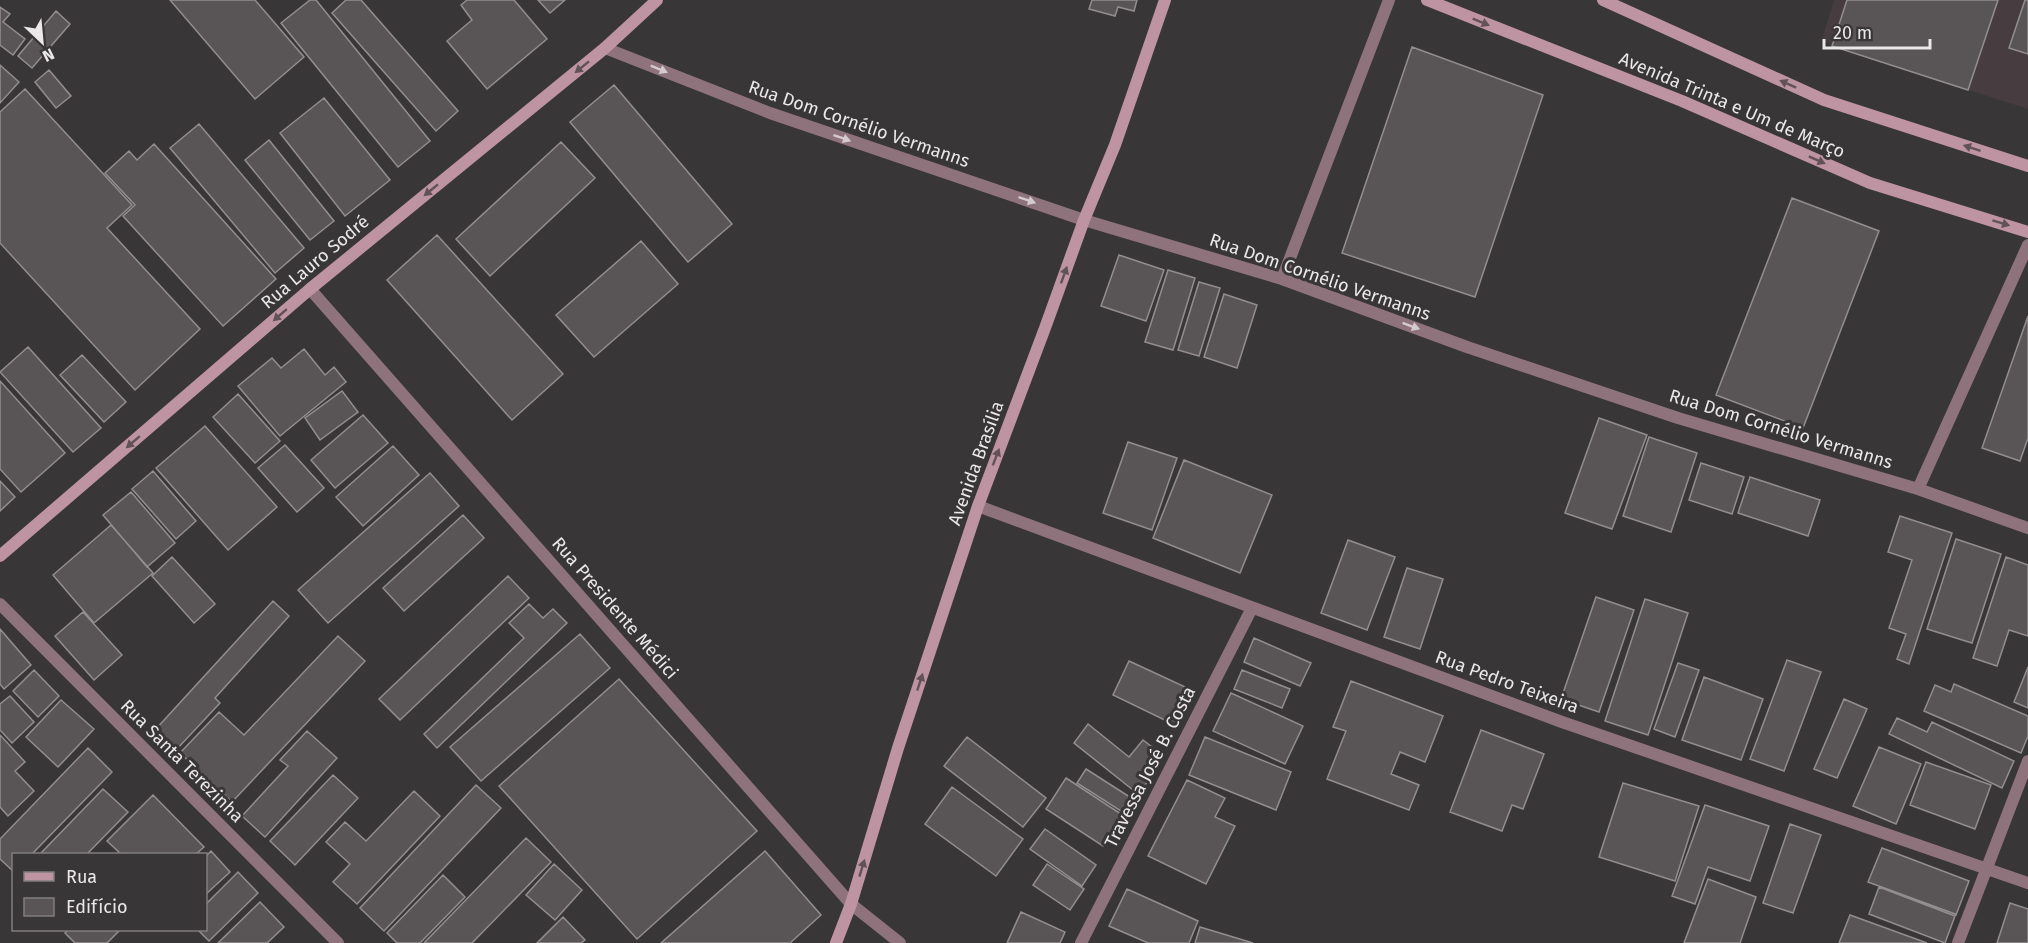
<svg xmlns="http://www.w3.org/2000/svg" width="2028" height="943" font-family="'Fira Sans',sans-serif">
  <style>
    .built { fill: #473d40 }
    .building { fill: #595556; stroke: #928e8f; stroke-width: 1.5 }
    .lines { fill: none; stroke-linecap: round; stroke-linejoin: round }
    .street { stroke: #8e737c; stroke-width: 12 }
    .secondary { stroke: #bf94a2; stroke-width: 12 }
    .oneway { fill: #615257 }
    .oneway2 { fill: #d3cbce }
    .labels { text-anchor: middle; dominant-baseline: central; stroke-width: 6; stroke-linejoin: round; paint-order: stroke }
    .street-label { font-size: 18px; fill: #eae8e9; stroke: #393637 }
  </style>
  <rect width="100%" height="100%" fill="#393637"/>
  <path class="built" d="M1834,0H2028V109L1832,46L1822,40Z"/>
  <path class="building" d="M170,0H255L304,57L255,99Z
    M310,0H316L430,141L398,167L281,23Z
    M346,0H361L458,111L436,131L332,13Z
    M467,0H514L547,39L487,89L447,41L472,20L461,5Z
    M538,0H565L550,13Z
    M1092,0H1137L1134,11L1118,7L1115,16L1089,9Z
    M1847,0H1998L1968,90L1832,46Z
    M2025,0H2028V54L2009,48Z
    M0,7L10,14L3,22L25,39L13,55L0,45Z
    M56,11L70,24L32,68L18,56Z
    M1412,47L1543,95L1475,297L1342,253Z
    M0,65L19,82L0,103Z
    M49,70L71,96L56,108L35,82Z
    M614,85L732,224L688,262L570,122Z
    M25,89L132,205L107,228L200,329L135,390L0,243V112Z
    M324,98L390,180L345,216L280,133Z
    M199,124L304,248L275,273L170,148Z
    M269,140L334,221L310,240L245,160Z
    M561,142L595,178L490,276L456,239Z
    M154,144L276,279L223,326L123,216L135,205L105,173L129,151L137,160Z
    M1792,198L1879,231L1803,428L1716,395Z
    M437,235L563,374L512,420L387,280Z
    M641,241L678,284L594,357L556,315Z
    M1119,255L1164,270L1146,321L1101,306Z
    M1168,270L1195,278L1173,350L1145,342Z
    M1199,282L1220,288L1199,356L1178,350Z
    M1224,294L1257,305L1237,368L1204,357Z
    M2028,316V438L2020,461L1982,448Z
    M28,347L101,428L73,452L0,372Z
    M304,349L325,375L334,367L346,382L280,436L238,386L272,358L281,368Z
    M82,355L126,402L104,422L60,375Z
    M0,381L65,453L21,492L0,469Z
    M342,391L358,412L320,440L305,418Z
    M238,394L280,441L255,463L213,417Z
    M363,415L388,443L335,488L311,460Z
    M1599,418L1647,435L1612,529L1565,513Z
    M205,426L277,507L228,550L156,468Z
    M1649,437L1697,453L1671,532L1623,516Z
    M1128,442L1177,458L1152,530L1103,513Z
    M285,445L324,488L297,512L258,468Z
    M393,446L419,475L363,526L336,497Z
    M1184,460L1272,495L1240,573L1153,538Z
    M1701,463L1744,477L1732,514L1689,500Z
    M153,471L196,521L176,539L132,489Z
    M430,473L459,506L328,623L298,590Z
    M1750,477L1820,500L1808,536L1738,513Z
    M0,481L15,497L0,511Z
    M131,492L175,543L147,567L103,515Z
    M463,515L484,538L404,611L383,588Z
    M1900,516L1952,533L1909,664L1897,659L1906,634L1889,628L1912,560L1888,552Z
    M111,525L153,573L94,623L53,575Z
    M1956,539L2001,554L1972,643L1927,629Z
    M1348,540L1395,557L1367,630L1321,613Z
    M172,557L215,604L194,623L152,576Z
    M2006,557L2028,565V636L2009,630L1997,666L1973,658Z
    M1407,568L1443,579L1420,649L1384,637Z
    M508,576L529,598L400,720L379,699Z
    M1596,597L1634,610L1599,712L1561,699Z
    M1645,599L1688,613L1648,735L1605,721Z
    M273,601L289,616L215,698L220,703L177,749L155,730Z
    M529,604L543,618L553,609L567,623L437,748L424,734L524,638L509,623Z
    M83,612L122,655L94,680L55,636Z
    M0,629L31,665L4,689L0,684Z
    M580,634L610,668L481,781L450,747Z
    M338,636L365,661L232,802L180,753L219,712L244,735Z
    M1254,638L1311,663L1300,686L1244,662Z
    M1787,660L1821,672L1784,771L1750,759Z
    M1129,661L1194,691L1177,726L1113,695Z
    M1678,663L1699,670L1675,737L1654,729Z
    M2028,667V708L2014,702Z
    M34,670L59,696L38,717L13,691Z
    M1242,670L1290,689L1282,708L1234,689Z
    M1704,677L1763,699L1741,760L1682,740Z
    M619,679L757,831L637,939L499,786Z
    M1351,681L1443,716L1425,762L1400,752L1391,774L1419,785L1409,810L1327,779L1346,731L1333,727Z
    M1954,684L2028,716V736L2021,753L1924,711L1935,685L1951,692Z
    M1231,693L1303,726L1285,764L1213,731Z
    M10,696L34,722L12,743L0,730V704Z
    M1844,699L1867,709L1837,778L1814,769Z
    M61,700L94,729L58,767L26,737Z
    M1897,718L1927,732L1932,722L2014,761L2002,788L1889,734Z
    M1088,724L1129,757L1143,740L1160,753L1146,770L1153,775L1138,794L1074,743Z
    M1481,730L1544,754L1523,809L1512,805L1502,831L1450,812Z
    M307,731L337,758L265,837L242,816L288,766L280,760Z
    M0,735L25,762L15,771L34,791L8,816L0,807Z
    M967,737L1046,798L1023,827L944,766Z
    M1205,737L1291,772L1276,810L1189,775Z
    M1879,747L1921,764L1896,824L1853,806Z
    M88,748L112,772L32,854H14V872L0,859V839Z
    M1926,762L1991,785L1975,829L1910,805Z
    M1086,769L1133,799L1124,813L1077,783Z
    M333,775L358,798L295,865L270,841Z
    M1066,778L1124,816L1103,846L1046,809Z
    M1187,780L1225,798L1215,817L1235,826L1206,884L1148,856Z
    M1623,783L1699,806L1675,881L1599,857Z
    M476,785L501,808L384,931L360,908Z
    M952,787L1023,839L996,876L925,824Z
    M103,789L128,812L87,854H40Z
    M414,791L440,816L357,904L333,882L350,864L326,842L345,822L366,841Z
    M153,795L204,847L196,854H121L107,841Z
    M1705,805L1769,826L1750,881L1708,867L1695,904L1672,896Z
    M1790,824L1821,835L1793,913L1763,903Z
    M1045,829L1096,865L1082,886L1030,849Z
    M526,838L551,862L472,943H424Z
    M1882,848L1969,881L1956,915L1955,914L1868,882Z
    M211,851L230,872L206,894V856Z
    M765,851L821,915L790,943H661Z
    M554,864L582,890L555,920L526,895Z
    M1047,864L1084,889L1070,910L1033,885Z
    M238,872L258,893L209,941L198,930H206V904Z
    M443,875L465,897L420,943H397L387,933Z
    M1708,879L1756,897L1740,943H1684Z
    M1879,887L1955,916L1945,943L1869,914Z
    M1127,889L1198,921L1189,943H1148L1109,926Z
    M260,902L284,927L267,943H218Z
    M2010,903L2028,909V943H1997Z
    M1021,912L1065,932L1060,943H1007Z
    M1850,915L1927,943H1839Z
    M563,917L585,940L581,943H537Z
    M1200,927L1253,943H1195Z
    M68,930H120L107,943H75L65,933Z"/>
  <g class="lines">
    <path class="street" d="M605,48L770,113L1084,220L1282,279L1467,347L1678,418L1918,489L2028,528
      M1282,279L1389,0
      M310,289L851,904L900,943
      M1918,489L2028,245
      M978,506L1562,722L2028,883
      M0,604L338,943
      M1081,943L1252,608
      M1958,943L2028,761"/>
    <path class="secondary" d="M1427,0L1682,101L1870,183L2028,232
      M1603,0L1824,100L2028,166
      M0,556L310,289L605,48L657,0
      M836,943L851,904L898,748L978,506L1045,328L1084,220L1115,145L1165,0"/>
  </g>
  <defs><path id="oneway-solid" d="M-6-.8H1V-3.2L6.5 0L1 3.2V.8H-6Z" transform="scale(1.5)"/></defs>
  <g class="oneway">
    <use href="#oneway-solid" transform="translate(1481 22) rotate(22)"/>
    <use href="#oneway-solid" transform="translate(582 67) rotate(141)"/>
    <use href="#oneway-solid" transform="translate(1788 84) rotate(-156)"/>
    <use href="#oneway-solid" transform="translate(1972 148) rotate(-162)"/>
    <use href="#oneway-solid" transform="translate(1817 160) rotate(24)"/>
    <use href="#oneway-solid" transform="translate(431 190) rotate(141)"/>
    <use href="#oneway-solid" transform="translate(2001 223) rotate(17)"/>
    <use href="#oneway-solid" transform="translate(1064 275) rotate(-70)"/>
    <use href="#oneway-solid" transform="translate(280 315) rotate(139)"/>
    <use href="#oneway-solid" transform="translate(133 442) rotate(139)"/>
    <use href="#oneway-solid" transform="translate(996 457) rotate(-69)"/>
    <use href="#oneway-solid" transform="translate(920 682) rotate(-72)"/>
    <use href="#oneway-solid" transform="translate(862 868) rotate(-73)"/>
  </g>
  <g class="oneway2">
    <use href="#oneway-solid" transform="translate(659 69) rotate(22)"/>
    <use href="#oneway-solid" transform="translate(842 138) rotate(19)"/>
    <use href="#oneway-solid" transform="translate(1027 200) rotate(19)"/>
    <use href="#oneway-solid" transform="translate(1411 326) rotate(20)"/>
  </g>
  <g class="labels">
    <g class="street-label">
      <text transform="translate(1732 105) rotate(23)">Avenida Trinta e Um de Março</text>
      <text transform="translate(859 124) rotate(19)">Rua Dom Cornélio Vermanns</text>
      <text transform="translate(315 262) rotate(-40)">Rua Lauro Sodré</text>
      <text transform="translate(1320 277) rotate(19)">Rua Dom Cornélio Vermanns</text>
      <text transform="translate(1781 429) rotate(17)">Rua Dom Cornélio Vermanns</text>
      <text transform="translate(976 463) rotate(-70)">Avenida Brasília</text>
      <text transform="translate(615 608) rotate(49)">Rua Presidente Médici</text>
      <text transform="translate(1507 682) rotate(20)">Rua Pedro Teixeira</text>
      <text transform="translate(182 761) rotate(45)">Rua Santa Terezinha</text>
      <text transform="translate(1150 767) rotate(-63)">Travessa José B. Costa</text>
    </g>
  </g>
  <rect x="12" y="853" width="195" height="78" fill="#393637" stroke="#807d7e" stroke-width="1.5"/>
  <rect x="24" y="872" width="30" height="9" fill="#bf94a2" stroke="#807d7e" stroke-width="1.5"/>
  <text x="66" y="883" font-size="18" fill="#eae8e9">Rua</text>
  <rect x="24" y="898" width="30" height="18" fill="#595556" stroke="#807d7e" stroke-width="1.5"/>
  <text x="66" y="913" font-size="18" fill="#eae8e9">Edifício</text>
  <g transform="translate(42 42) rotate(154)" stroke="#393637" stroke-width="4.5" paint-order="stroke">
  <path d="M0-4.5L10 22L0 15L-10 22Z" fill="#eae8e9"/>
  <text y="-9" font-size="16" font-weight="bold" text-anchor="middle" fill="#eae8e9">N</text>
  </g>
  <path d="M1824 39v9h106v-9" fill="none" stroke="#eae8e9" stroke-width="3"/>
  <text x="1833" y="39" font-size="18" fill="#eae8e9" stroke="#393637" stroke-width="4.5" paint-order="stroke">20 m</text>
</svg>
